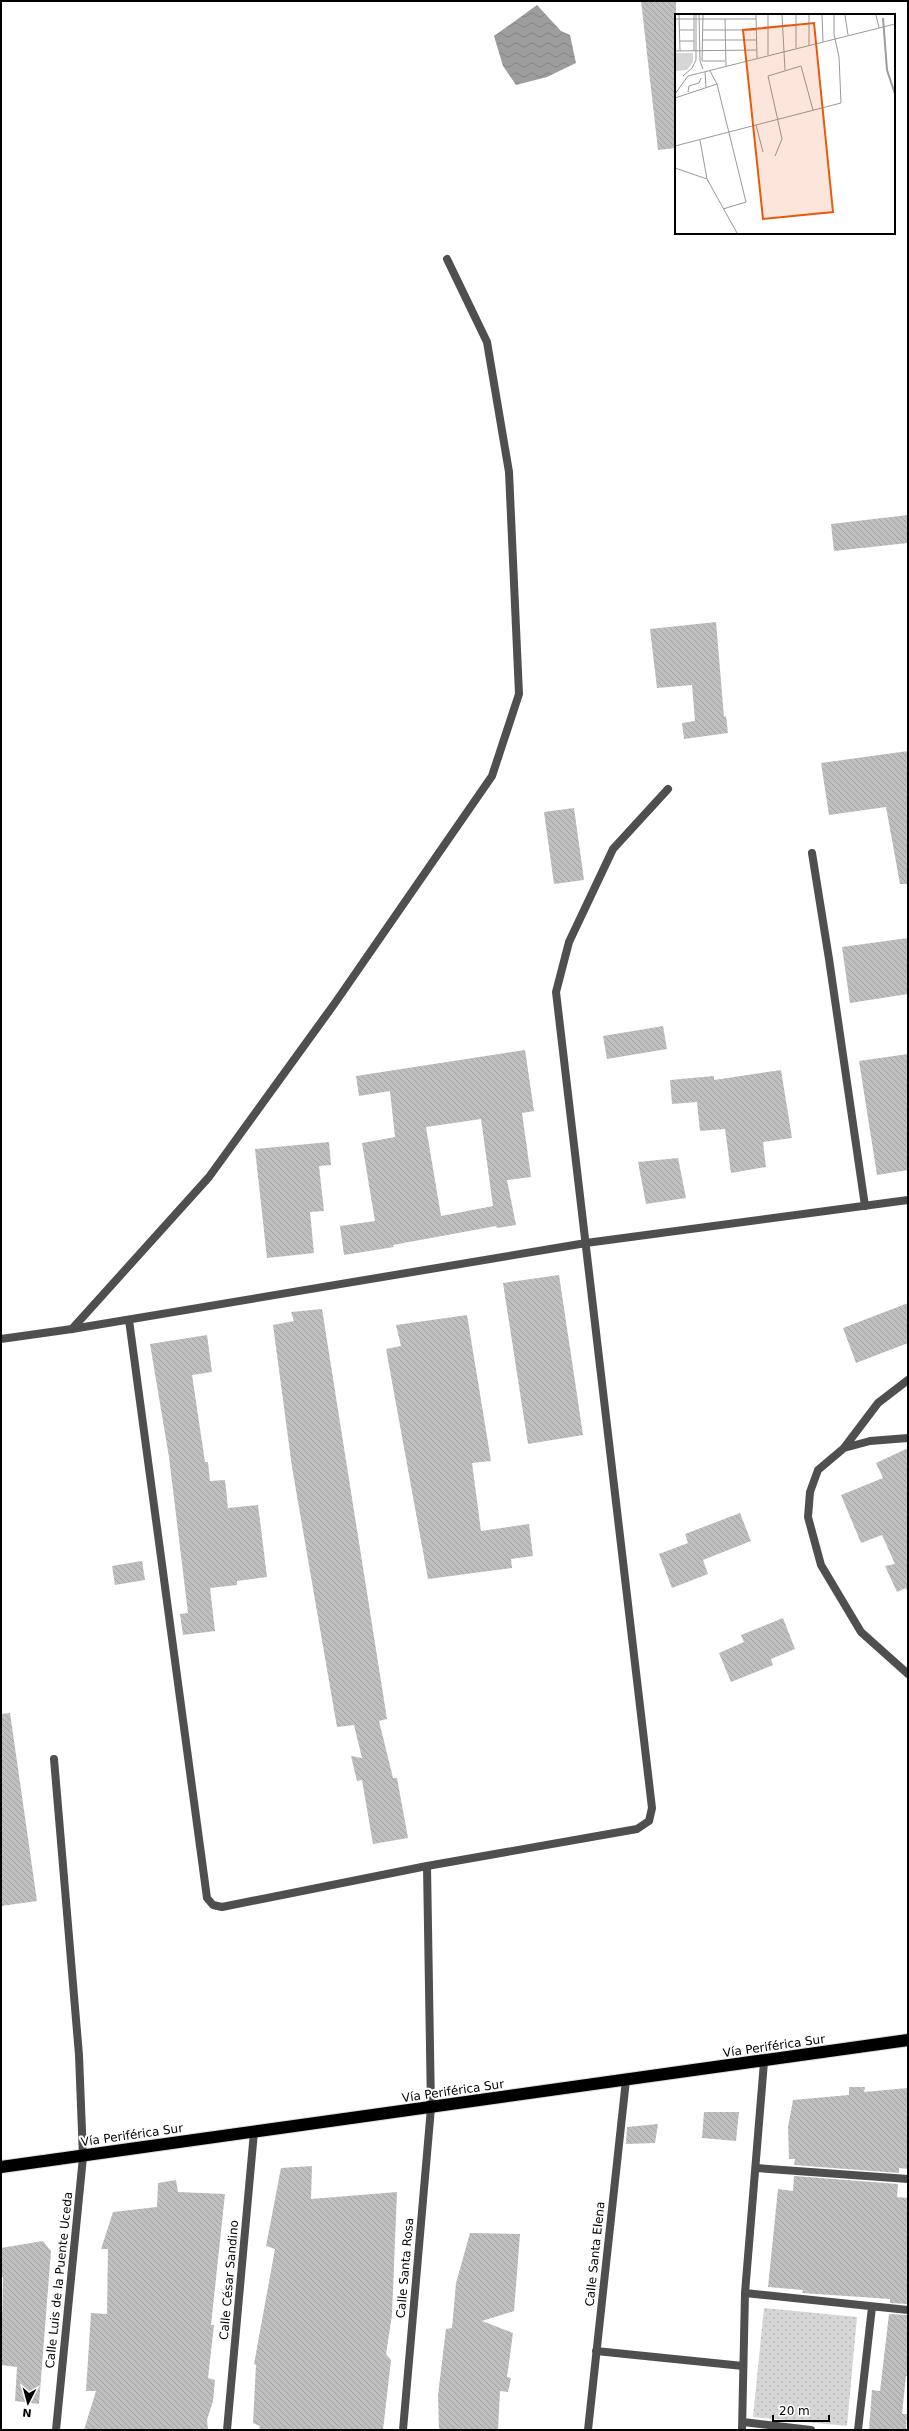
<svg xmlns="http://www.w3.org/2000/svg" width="909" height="2431" font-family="'DejaVu Sans',sans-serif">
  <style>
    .park { fill: url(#park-dots) }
    .water { fill: url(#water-waves) }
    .building { fill: url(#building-back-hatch); fill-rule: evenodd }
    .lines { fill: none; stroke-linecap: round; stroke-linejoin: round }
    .highway-casing { stroke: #dbdbdb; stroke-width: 14 }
    .lane { stroke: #4f4f4f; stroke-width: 8 }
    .street { stroke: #4f4f4f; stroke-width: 8 }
    .highway { stroke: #000; stroke-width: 12 }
    .labels { text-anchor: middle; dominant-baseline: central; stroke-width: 4; stroke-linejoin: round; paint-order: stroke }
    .street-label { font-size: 12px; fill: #000; stroke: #fff }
    .inset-river { fill: none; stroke: #9d9d9d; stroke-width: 2 }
    .inset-road { fill: none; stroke: #999; stroke-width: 1 }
    .view { fill: #e8590c; fill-opacity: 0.15; stroke: #e8590c; stroke-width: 2 }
    .inset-edge { fill: none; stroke: #000; stroke-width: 2 }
  </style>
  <defs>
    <pattern id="park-dots" width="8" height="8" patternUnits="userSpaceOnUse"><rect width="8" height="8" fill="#d6d6d6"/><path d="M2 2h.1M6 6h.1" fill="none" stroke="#b6b6b6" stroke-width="1.8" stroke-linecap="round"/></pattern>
    <pattern id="water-waves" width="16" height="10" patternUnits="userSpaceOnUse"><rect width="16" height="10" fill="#9d9d9d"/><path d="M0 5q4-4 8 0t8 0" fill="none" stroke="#858585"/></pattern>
    <pattern id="building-back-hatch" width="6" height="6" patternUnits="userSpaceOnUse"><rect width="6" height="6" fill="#bfbfbf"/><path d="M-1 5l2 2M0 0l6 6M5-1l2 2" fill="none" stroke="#a2a2a2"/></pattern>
  </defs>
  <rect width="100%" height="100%" fill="#fff"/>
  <path class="park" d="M764,2308L857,2317L847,2426L753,2417Z"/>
  <path class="water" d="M537,5L561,31L570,35L576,63L547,77L516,85L503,66L494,36Z"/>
  <path class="building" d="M641,1H676V148L658,150Z
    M908,515V543L834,551L831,524Z
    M716,622L724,717L726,716L728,733L684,739L682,723L695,721L692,685L657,688L650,629Z
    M908,751V884H900L886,807L829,815L821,763Z
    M574,808L584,880L554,884L544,812Z
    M908,938V994L850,1003L842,947Z
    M663,1026L667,1049L607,1059L603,1036Z
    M525,1050L534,1111L522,1113L531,1177L507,1180L516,1225L497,1228L496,1226L393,1245L394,1247L344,1255L340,1226L375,1221L362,1143L395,1137L390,1091L359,1096L356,1076ZM481,1119L493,1206L441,1216L426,1127Z
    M908,1054V1170L877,1175L859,1061Z
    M781,1070L792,1138L763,1142L766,1167L731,1173L725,1129L700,1131L697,1102L672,1104L670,1080L714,1076V1080Z
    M329,1142L331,1165L319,1166L324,1211L310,1212L314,1253L267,1258L255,1149Z
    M678,1158L686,1198L646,1204L638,1162Z
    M559,1275L583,1435L528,1444L503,1283Z
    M908,1303V1343L856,1363L843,1328Z
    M322,1309L387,1719L379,1721L393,1778H397L408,1838L373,1844L362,1780L357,1781L351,1756L362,1758L354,1725L337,1727L292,1467L273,1325L294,1321L291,1312Z
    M467,1315L491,1461L472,1463L481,1531L529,1524L533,1556L511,1559L512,1568L428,1579L386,1349L401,1346L396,1325Z
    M207,1335L212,1372L192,1375L205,1462H208L210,1481L225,1480L228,1508L258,1505L267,1577L237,1581V1585L210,1588L215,1631L183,1635L180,1614L188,1613L169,1457L150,1344Z
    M908,1448V1594L906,1588L897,1592L885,1566L895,1564L882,1535L861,1543L841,1495L883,1478L876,1463Z
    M740,1513L751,1541L703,1560L708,1574L672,1588L659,1554L688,1543L685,1534Z
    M142,1561L145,1580L115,1585L112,1566Z
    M783,1618L795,1649L771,1659L773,1665L731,1682L719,1653L744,1642L741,1635Z
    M10,1713L37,1901L1,1906V1714Z
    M849,2087H865L864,2092L908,2088V2169L899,2168V2173L794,2165L795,2159H789L788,2127L793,2100L849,2095Z
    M704,2112H739L736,2141L702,2138Z
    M658,2124L655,2143L626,2144L627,2127Z
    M312,2166L311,2199L397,2192L392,2315L386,2354L391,2360L383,2430H259L260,2426L253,2423L256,2365L254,2364L275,2249L266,2246L281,2168Z
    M794,2176L898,2184L897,2197L908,2198V2304L890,2303V2299L802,2293L803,2290L768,2287L778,2189L793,2191Z
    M176,2180L178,2192L225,2194L211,2325H214L208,2378L215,2380L213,2401L207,2420L208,2430H84L96,2391H86L91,2313L107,2314L108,2249H101L113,2212L157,2207L158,2183Z
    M470,2233L520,2234L514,2311L482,2321L513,2333L507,2377L511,2378L508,2392L500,2391L498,2430H439L438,2395L446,2329L452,2328L456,2283Z
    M43,2241L51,2251L39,2404L15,2401L17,2367L1,2365L3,2277H1V2248Z
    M889,2314L908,2315V2376H906L902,2414H907L906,2430H869L872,2390L880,2391Z"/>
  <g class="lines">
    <g class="highway-casing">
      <path id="highway" d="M1,2167L908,2040"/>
    </g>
    <path class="lane" d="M72,1329L209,1177L335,1003L492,776L519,694L509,472L487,342L447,259
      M908,1438L870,1441L844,1448L818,1470L810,1492L808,1517L821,1565L861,1632L908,1674
      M844,1448L878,1403L908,1380
      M54,1759L79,2055L83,2157"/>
    <path class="street" d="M812,853L829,959L865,1206
      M129,1320L207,1898L213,1905L222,1907L427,1866L637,1829L649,1821L652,1808L556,992L569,942L613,849L668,789
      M1,1339L72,1329L586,1243L908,1200
      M756,2168L908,2179
      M745,2293L908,2310
      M596,2351L743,2366
      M743,2422L811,2430
      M56,2430L83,2157
      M227,2430L254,2132
      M403,2430L431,2108L427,1866
      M588,2430L626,2080
      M742,2430L745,2293L764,2062
      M858,2430L872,2307"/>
    <use href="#highway" class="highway"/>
  </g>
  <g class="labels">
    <g class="street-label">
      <text transform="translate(774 2046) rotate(-8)">Vía Periférica Sur</text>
      <text transform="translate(453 2091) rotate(-8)">Vía Periférica Sur</text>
      <text transform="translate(132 2135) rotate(-8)">Vía Periférica Sur</text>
      <text transform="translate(595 2254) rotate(-84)">Calle Santa Elena</text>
      <text transform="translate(405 2268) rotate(-85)">Calle Santa Rosa</text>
      <text transform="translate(59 2280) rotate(-84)">Calle Luis de la Puente Uceda</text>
      <text transform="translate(229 2280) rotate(-85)">Calle César Sandino</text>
    </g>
  </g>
  <g transform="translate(675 14)">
    <rect width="220" height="220" fill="#fff"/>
    <path d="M0,39H18V48L12,56L0,57Z" fill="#d6d6d6"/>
    <path class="inset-river" d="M208,4L212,56L220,80"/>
    <path class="inset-road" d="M4,1L5,37M19,1V37M24,1L25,47L28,55M28,1L27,47H50M81,1L82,44M93,1V41M107,1L110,56M121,1V34M134,1V31M147,1L148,28M170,1L173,21M201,1L204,14M0,5H81M50,5L51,52M5,16H19M28,16H81M28,26H82M4,27H19M0,37L82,36M17,54L21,46V1M35,57L42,70L71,188L48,195M30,58L31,73M8,62L17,54M13,78L14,72L24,69L26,64M0,80L13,62L220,10M0,84L42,70M81,111L88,138M25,126L32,165M0,132L166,89L164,43L159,20V1M100,142L107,125L93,62L126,52L138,96M0,154L32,165L62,219"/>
    <path class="view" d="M139,9L158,198L88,205L68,16Z"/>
    <rect width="220" height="220" class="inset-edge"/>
  </g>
  <rect width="909" height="2431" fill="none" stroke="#000000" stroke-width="4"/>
  <g transform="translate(28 2403) rotate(186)" stroke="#ffffff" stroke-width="3" paint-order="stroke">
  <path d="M0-3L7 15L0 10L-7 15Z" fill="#000000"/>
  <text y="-6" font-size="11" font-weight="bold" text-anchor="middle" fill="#000000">N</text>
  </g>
  <path d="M773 2415v6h56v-6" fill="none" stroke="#000000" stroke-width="2"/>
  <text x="779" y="2415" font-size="12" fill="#000000" stroke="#ffffff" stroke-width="3" paint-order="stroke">20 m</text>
</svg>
